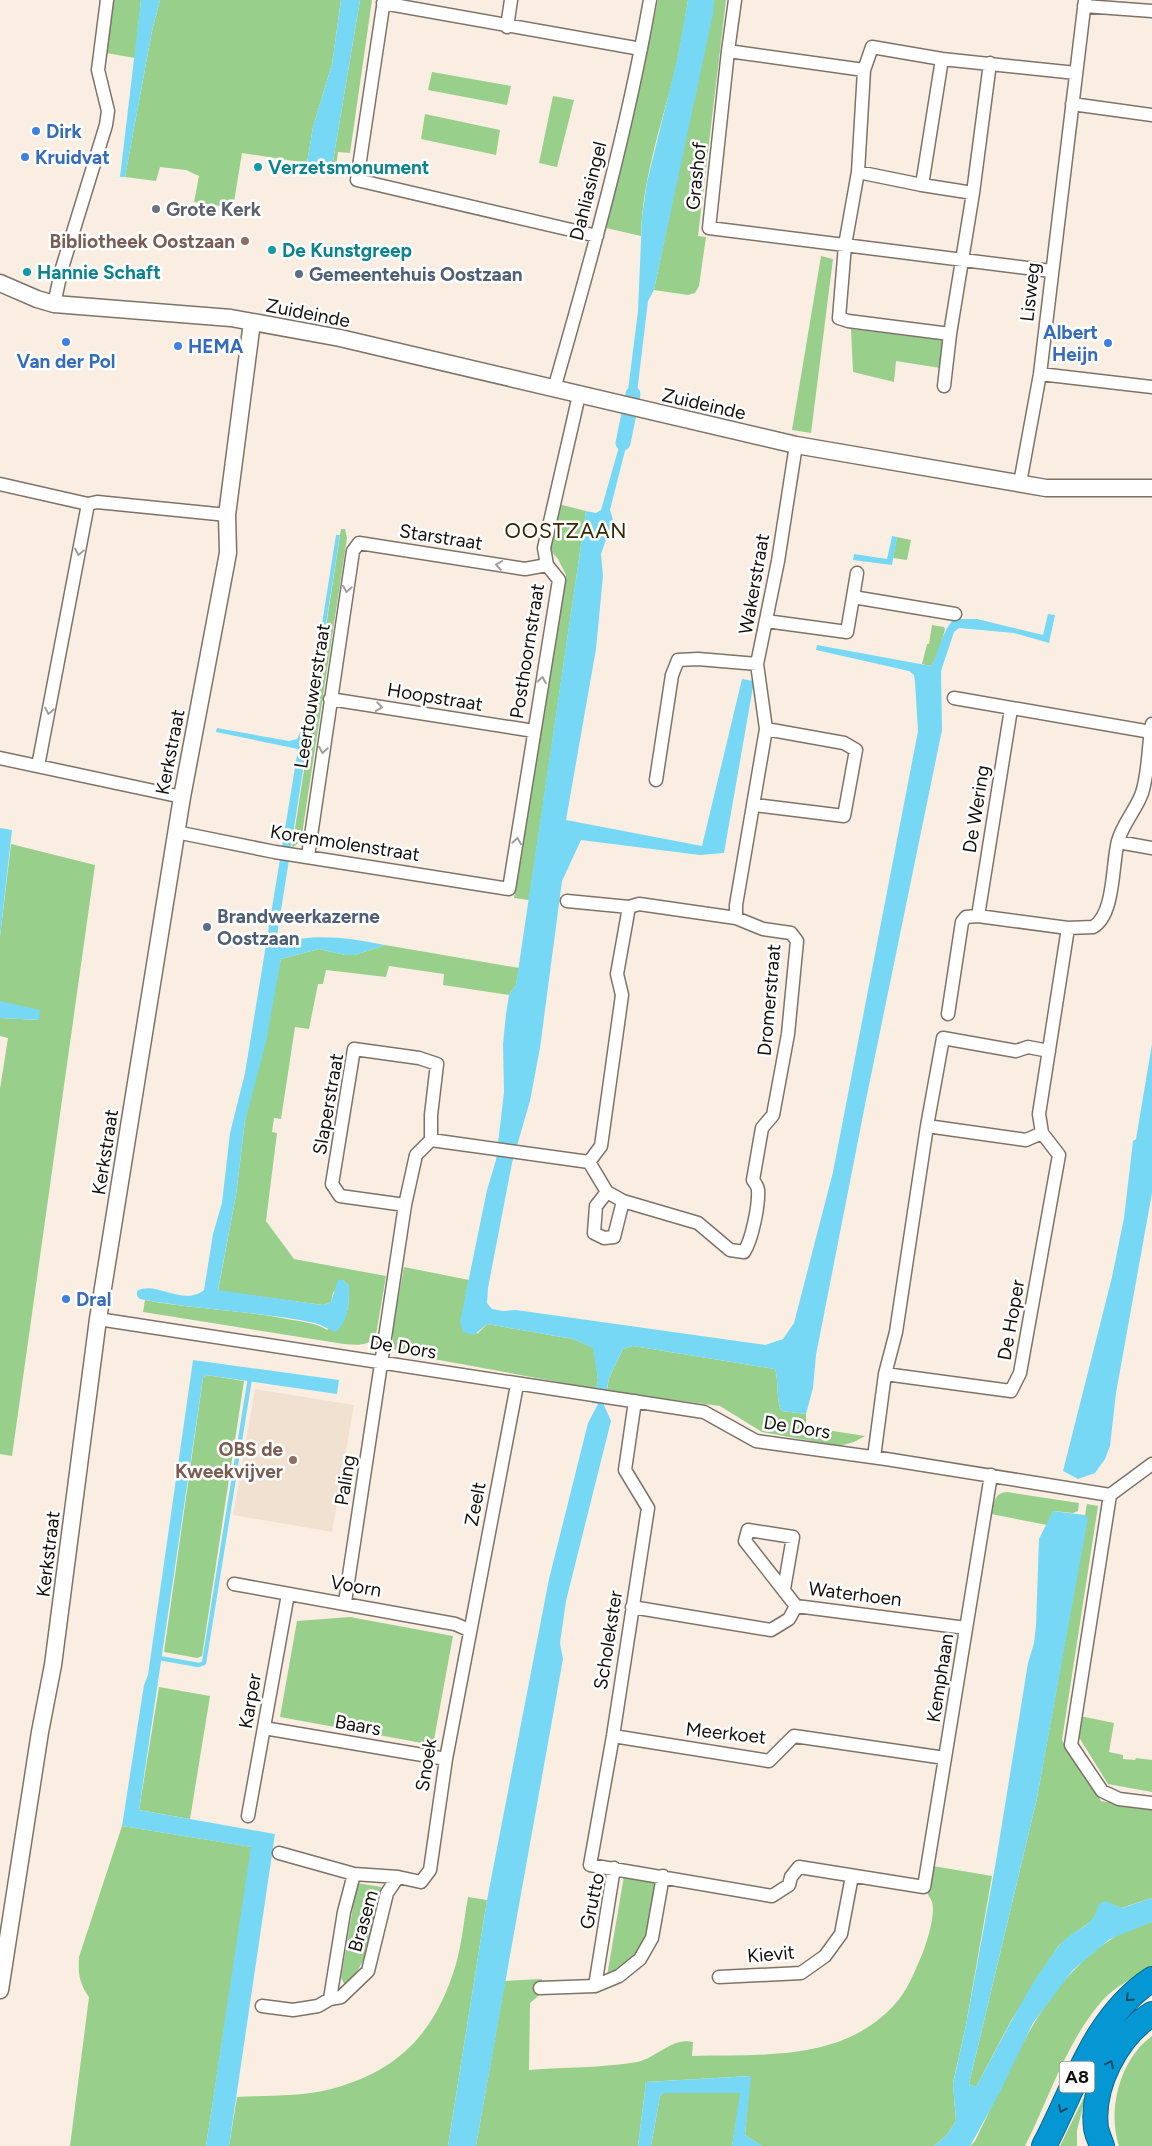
<svg xmlns="http://www.w3.org/2000/svg" width="1152" height="2146" font-family="Figtree,sans-serif">
  <style>
    .built { fill: #f1e1d0 }
    .green { fill: #98cf8b }
    .water { fill: #77d8f5 }
    .lines { fill: none; stroke-linecap: round; stroke-linejoin: round }
    .stream { stroke: #77d8f5; stroke-width: 4.5 }
    .canal { stroke: #77d8f5; stroke-width: 15 }
    .minor-casing { stroke: #7e7369; stroke-width: 15 }
    .tertiary-casing { stroke: #7e7369; stroke-width: 19 }
    .motorway-casing { stroke: #0a688d; stroke-width: 26 }
    .minor { stroke: #fff; stroke-width: 12 }
    .tertiary { stroke: #fff; stroke-width: 16 }
    .motorway { stroke: #0597d3; stroke-width: 24 }
    .oneway { stroke: #a19f9e }
    .oneway2 { stroke: #0d4d66 }
    .shop-dot { fill: #3f7fe0; stroke: #fff; stroke-width: 2 }
    .culture-dot { fill: #0f9aa8; stroke: #fff; stroke-width: 2 }
    .worship-dot { fill: #6b7280; stroke: #fff; stroke-width: 2 }
    .education-dot { fill: #8d6e63; stroke: #fff; stroke-width: 2 }
    .service-dot { fill: #5c6f8a; stroke: #fff; stroke-width: 2 }
    .labels { text-anchor: middle; dominant-baseline: central; stroke-width: 5; stroke-linejoin: round; paint-order: stroke }
    .shield { fill: #fff; stroke: #5a5855; stroke-width: 1 }
    .shield-label { font-size: 18px; font-weight: bold; fill: #14100c }
    .shop-label { font-size: 19px; font-weight: bold; fill: #366cbe; stroke: #fff; text-anchor: start }
    .culture-label { font-size: 19px; font-weight: bold; fill: #0d838f; stroke: #fff; text-anchor: start }
    .street-label { font-size: 19px; fill: #14100c; stroke: #fff }
    .worship-label { font-size: 19px; font-weight: bold; fill: #5b616d; stroke: #fff; text-anchor: start }
    .education-label { font-size: 19px; font-weight: bold; fill: #785e54; stroke: #fff; text-anchor: end }
    .service-label { font-size: 19px; font-weight: bold; fill: #4e5e75; stroke: #fff; text-anchor: start }
    .quarter-label { font-size: 21px; letter-spacing: 1px; fill: #392500; stroke: #fff }
  </style>
  <rect width="100%" height="100%" fill="#faeee3"/>
  <path class="built" d="M255,1389L354,1405L332,1532L233,1515Z"/>
  <path class="green" d="M114,0H141L135,58L106,53Z
    M160,0H341L332,64L313,127L307,163L242,153L233,208L194,202L199,176L186,170L160,167L156,181L125,177L152,31Z
    M360,0H372L350,153L338,152L336,168L332,167Z
    M658,0H688C685,19 682,38 678,57C665,116 642,175 641,236L606,228L633,117Z
    M714,0H726L698,236L706,237L699,286L695,293L688,295L654,290Z
    M432,72L511,86L507,105L428,90Z
    M553,96L574,100L557,167L539,163Z
    M425,114L500,130L496,155L421,139Z
    M821,256L833,259L811,433L792,430Z
    M851,329L943,340L940,368L896,361L894,382L853,372Z
    M558,504L586,511L529,900L514,898L566,575L558,559L548,548Z
    M341,529H345L347,538L301,841L292,848Z
    M897,537L911,540L907,560L893,558Z
    M932,625L944,627L945,629L938,655L931,666L922,664L927,644H929Z
    M11,844L95,865L12,1456L0,1454V1089L8,1038L0,1036V1018L39,1020L0,1001V937Z
    M385,945L519,968L516,985L509,995L443,985L444,974L389,966L386,977L326,970L323,984H318L309,1029L295,1027L281,1119L274,1118L272,1132L277,1133L266,1221L294,1259L386,1276L376,1335C369,1347 356,1345 344,1344L143,1312L145,1300C192,1309 240,1310 287,1319C301,1322 315,1322 327,1330L348,1309L349,1286L343,1280L333,1293L331,1302L323,1305L218,1291L236,1195L245,1121L281,959L319,949L345,955H355Z
    M404,1267L469,1280L465,1299L477,1334L487,1324L573,1339L594,1348L598,1380L596,1389L401,1353L394,1349L392,1332Z
    M633,1346L775,1369C779,1381 776,1404 782,1411L806,1414V1426L814,1428L865,1436L854,1442L839,1446L762,1432L720,1406L607,1391L609,1378L623,1349Z
    M206,1375L244,1381L202,1656L197,1658L164,1652L203,1378Z
    M1007,1492L1079,1503L1078,1511L1073,1513L1053,1511L1047,1525L991,1514C994,1503 994,1493 1007,1492Z
    M1087,1504L1098,1506L1062,1740L1101,1801L1152,1809V1898L1121,1908L1114,1905L1097,1913L1095,1918L1059,1945L1012,2019L976,2087L969,2084L1037,1798L1087,1519L1085,1515Z
    M350,1617L453,1636L433,1745L280,1717L297,1621Z
    M159,1687L210,1696L190,1819L139,1810Z
    M1080,1716L1114,1723L1109,1752L1123,1755V1759L1135,1760L1136,1758L1152,1760V1792L1108,1784L1077,1734Z
    M122,1826L252,1847L206,2146H70L89,1997C79,1983 78,1973 79,1957Z
    M933,1866L992,1876L966,2025L953,2083L956,2121L947,2135L934,2146H762L745,2135L750,2076L646,2082L638,2146H476L505,1981L542,1979V1993L530,2003L529,2070C565,2067 602,2068 637,2062C657,2058 672,2037 693,2042L692,2056C763,2054 843,2062 895,2004C907,1991 914,1973 921,1957C926,1946 936,1914 932,1902C931,1899 928,1895 927,1892Z
    M624,1876L656,1881C652,1909 651,1946 628,1965C622,1970 613,1973 607,1976Z
    M357,1883L381,1887C375,1921 372,1961 345,1985L341,1978Z
    M468,1897L487,1900L448,2146H229L237,2097C268,2095 301,2097 331,2089C400,2071 436,2031 456,1964C462,1943 464,1919 468,1897Z
    M1152,1922V1967C1135,1977 1115,1986 1102,2001C1066,2042 1049,2099 1025,2146H970L975,2141C1011,2069 1040,1986 1110,1940C1122,1931 1138,1927 1152,1922Z
    M1152,2036V2146H1119C1107,2110 1120,2059 1152,2036Z
    M1087,2091L1077,2130V2146H1060Z
    M663,2093H741L732,2146H651L660,2096Z"/>
  <path class="water" d="M141,0H160L152,31L125,177H120Z
    M341,0H360L332,167L307,163L313,127L332,64Z
    M688,0H714L713,14L654,290L648,301L636,401L627,398L638,311L642,217L647,182L678,56Z
    M626,422L632,423L610,510L613,520L601,554L603,576L596,649L566,820L702,846L742,679L754,681L724,853L700,855L581,840L562,881L540,1048L530,1101L512,1163L488,1288L487,1303L492,1309L503,1311L516,1310L765,1345L783,1339L794,1323L833,1172L918,731L915,682L914,675L909,671L816,650L817,645L931,666C940,651 941,632 954,619H977L1043,635L1048,614L1055,615L1049,643L1014,633L959,628L954,632L941,671L942,730L866,1100L816,1355L813,1388L806,1414L782,1411C776,1404 779,1381 775,1369L633,1346L623,1349L609,1378L604,1405L611,1421L566,1601L560,1643L563,1659L476,2146H448L487,1900L549,1579L588,1423L598,1404L592,1403L598,1380L593,1348L573,1339L487,1324L474,1335L463,1332L460,1322L487,1190L496,1160L504,1092L503,1044L506,1014L509,995L516,985L586,511L596,513L601,510Z
    M336,535H340L277,936L283,942C318,933 350,938 385,945L355,955H345L319,949L281,959L266,1042L245,1121L236,1195L218,1290L323,1305L331,1302L338,1280H343L349,1286C349,1304 349,1319 336,1332C329,1330 322,1325 315,1323C257,1311 198,1310 140,1299L137,1296V1291C156,1280 183,1307 204,1290L213,1234L222,1203L230,1133L245,1073L298,749L216,732L217,728L289,741L297,739L307,719Z
    M892,536L897,537L892,565L853,560L854,554L887,559Z
    M0,828L12,830L0,937Z
    M0,1001L40,1010L39,1020L0,1018Z
    M1152,1044V1193L1116,1393L1110,1446L1105,1459L1095,1473L1078,1479L1063,1471L1112,1277L1124,1218L1133,1141L1136,1139Z
    M193,1360L339,1380L337,1394L206,1375L203,1378L139,1810L275,1834L229,2146H206L251,1847L122,1826L144,1685L148,1675Z
    M1053,1511L1085,1515L1088,1518L1037,1798L969,2084L976,2087C1002,2040 1025,1990 1058,1947C1072,1928 1093,1930 1099,1904L1105,1901L1122,1908L1152,1898V1922L1110,1939L1073,1970L1033,2023L1000,2092L970,2146H934L947,2135L956,2121L953,2084L966,2025L996,1861L1028,1663L1034,1643L1036,1626L1039,1539Z
    M751,2076L745,2135L762,2146H732L740,2093H663L660,2096L651,2146H638L646,2082Z"/>
  <g class="lines">
    <path class="stream" d="M159,1658L199,1665L204,1663L250,1378"/>
    <path class="canal" d="M623,443L633,394"/>
    <g class="minor-casing">
      <path id="minor" d="M384,0L357,180L597,236
        M735,0L728,51L709,228L1051,271
        M383,3L641,49
        M1084,6L1152,11
        M507,27L511,0
        M728,51L864,70
        M1072,104L1152,115
        M858,172L922,185L942,59
        M922,185L973,193
        M54,304L62,268L106,125L108,111L98,70L107,0
        M950,334L848,321L839,318L845,245L858,172L864,70L872,47L942,59L1076,73
        M1040,374L1152,387
        M944,386L950,334L973,193L990,63
        M554,389C591,260 627,132 650,0
        M1020,483L1040,374L1085,0
        M0,484L88,504L97,502L227,515
        M853,597L857,573
        M766,621L847,632L853,597L955,614
        M954,698L1151,732
        M330,699L534,731
        M1011,709L978,916L1068,928
        M0,758L182,797
        M38,766L88,504
        M656,780L672,675L678,660L698,659L757,664
        M755,805L844,816L856,750L844,743L766,729
        M176,832L275,852L509,889L559,580L547,565L544,548L579,395
        M1118,842L1152,848
        M308,856L353,551L359,543L525,569L547,565
        M567,901L629,907L639,904L736,918L763,929L791,933L797,941L788,1034L773,1115L762,1128L753,1180C755,1183 758,1187 758,1190C759,1205 752,1240 744,1252L730,1250L698,1223L623,1201L607,1192L589,1162L601,1146L622,995L617,974L629,907
        M736,918V905L766,729L757,664L778,561L796,445
        M948,1014L962,922L966,917L978,916
        M927,1126L1026,1140L1042,1133
        M431,1140L589,1162
        M607,1192L596,1206L594,1233L604,1238L614,1237L623,1201
        M98,1319L704,1412L756,1441L886,1459L1110,1495
        M885,1374L1011,1391L1020,1373L1059,1155L1042,1133L1039,1114L1068,928L1093,927C1115,915 1112,863 1118,841C1123,823 1136,810 1142,793C1149,771 1148,746 1152,724
        M635,1401L625,1470L648,1508L613,1736L590,1865L772,1896L789,1885L791,1877L799,1867L924,1887L991,1475
        M874,1457L885,1374L896,1332L927,1126L943,1038L1016,1051L1028,1047L1049,1051
        M1110,1495L1071,1745L1102,1791L1119,1799L1152,1803
        M1110,1495L1152,1464
        M234,1584L455,1624L469,1630
        M784,1589L793,1537L748,1530L745,1541L796,1606
        M345,1602L405,1205L416,1155L431,1140V1115L437,1064L419,1058L354,1049L332,1184L340,1196L405,1205
        M632,1607L771,1630L789,1619L796,1606L966,1628
        M264,1728L446,1759
        M613,1736L769,1761L794,1736L945,1758
        M248,1816L288,1594
        M279,1853L354,1874L398,1877L421,1882L430,1870L446,1759L517,1385
        M719,1977L801,1973L825,1956L841,1934L852,1876
        M595,1986L614,1868
        M540,1988L595,1986L619,1976L640,1959L652,1938L663,1876
        M330,1999L344,1912L354,1874
        M262,2006L293,2010L318,2006L330,1999L341,1997L368,1971L387,1893L398,1877"/>
    </g>
    <g class="tertiary-casing">
      <path id="tertiary" d="M0,283L37,299L54,304L231,318L340,338L796,445L1046,488H1152
        M0,1990L40,1732L53,1665L98,1319L182,797L228,553L227,515L252,322"/>
    </g>
    <g class="motorway-casing">
      <path id="motorway" d="M1044,2146C1075,2088 1094,2017 1152,1979
        M1102,2146C1100,2140 1097,2134 1096,2128C1091,2086 1117,2036 1152,2014"/>
    </g>
    <use href="#minor" class="minor"/>
    <use href="#tertiary" class="tertiary"/>
    <use href="#motorway" class="motorway"/>
  </g>
  <defs><path id="oneway-chevron" d="M-2-3.5L2.5 0L-2 3.5" fill="none" stroke-width="1.6" stroke-linecap="round" stroke-linejoin="round" transform="scale(1.25)"/></defs>
  <g class="oneway">
    <use href="#oneway-chevron" transform="translate(79 552) rotate(101)"/>
    <use href="#oneway-chevron" transform="translate(499 565) rotate(-171)"/>
    <use href="#oneway-chevron" transform="translate(347 589) rotate(99)"/>
    <use href="#oneway-chevron" transform="translate(542 680) rotate(-80)"/>
    <use href="#oneway-chevron" transform="translate(379 707) rotate(9)"/>
    <use href="#oneway-chevron" transform="translate(49 711) rotate(101)"/>
    <use href="#oneway-chevron" transform="translate(323 750) rotate(99)"/>
    <use href="#oneway-chevron" transform="translate(517 841) rotate(-81)"/>
  </g>
  <g class="oneway2">
    <use href="#oneway-chevron" transform="translate(1129 1998) rotate(136)"/>
    <use href="#oneway-chevron" transform="translate(1110 2064) rotate(-65)"/>
    <use href="#oneway-chevron" transform="translate(1062 2109) rotate(114)"/>
  </g>
  <g class="shop-dot">
    <circle cx="36" cy="131" r="5"/>
    <circle cx="25" cy="157" r="5"/>
    <circle cx="66" cy="342" r="5"/>
    <circle cx="1108" cy="343" r="5"/>
    <circle cx="178" cy="346" r="5"/>
    <circle cx="66" cy="1299" r="5"/>
  </g>
  <g class="culture-dot">
    <circle cx="258" cy="167" r="5"/>
    <circle cx="272" cy="250" r="5"/>
    <circle cx="27" cy="272" r="5"/>
  </g>
  <circle class="worship-dot" cx="156" cy="209" r="5"/>
  <g class="education-dot">
    <circle cx="245" cy="241" r="5"/>
    <circle cx="293" cy="1460" r="5"/>
  </g>
  <g class="service-dot">
    <circle cx="299" cy="274" r="5"/>
    <circle cx="207" cy="927" r="5"/>
  </g>
  <g class="labels">
    <rect class="shield" x="1059.5" y="2061.5" width="35" height="31" rx="4"/>
    <g class="shield-label">
      <text x="1077" y="2077">A8</text>
    </g>
    <g class="shop-label">
      <text x="46" y="131">Dirk</text>
      <text x="35" y="157">Kruidvat</text>
      <text x="1098" y="332" text-anchor="end">Albert<tspan x="1098" dy="22">Heijn</tspan></text>
      <text x="188" y="346">HEMA</text>
      <text x="66" y="361" text-anchor="middle">Van der Pol</text>
      <text x="76" y="1299">Dral</text>
    </g>
    <g class="culture-label">
      <text x="268" y="167">Verzetsmonument</text>
      <text x="282" y="250">De Kunstgreep</text>
      <text x="37" y="272">Hannie Schaft</text>
    </g>
    <g class="street-label">
      <text transform="translate(696 176) rotate(-84)">Grashof</text>
      <text transform="translate(588 191) rotate(-76)">Dahliasingel</text>
      <text transform="translate(1030 292) rotate(-84)">Lisweg</text>
      <text transform="translate(308 313) rotate(11)">Zuideinde</text>
      <text transform="translate(704 404) rotate(13)">Zuideinde</text>
      <text transform="translate(441 537) rotate(9)">Starstraat</text>
      <text transform="translate(754 584) rotate(-80)">Wakerstraat</text>
      <text transform="translate(527 651) rotate(-81)">Posthoornstraat</text>
      <text transform="translate(312 696) rotate(-81)">Leertouwerstraat</text>
      <text transform="translate(435 697) rotate(9)">Hoopstraat</text>
      <text transform="translate(170 752) rotate(-79)">Kerkstraat</text>
      <text transform="translate(976 809) rotate(-81)">De Wering</text>
      <text transform="translate(345 843) rotate(9)">Korenmolenstraat</text>
      <text transform="translate(769 1000) rotate(-85)">Dromerstraat</text>
      <text transform="translate(328 1104) rotate(-80)">Slaperstraat</text>
      <text transform="translate(105 1152) rotate(-81)">Kerkstraat</text>
      <text transform="translate(1011 1320) rotate(-80)">De Hoper</text>
      <text transform="translate(403 1347) rotate(9)">De Dors</text>
      <text transform="translate(797 1427) rotate(9)">De Dors</text>
      <text transform="translate(345 1480) rotate(-81)">Paling</text>
      <text transform="translate(475 1504) rotate(-79)">Zeelt</text>
      <text transform="translate(48 1554) rotate(-83)">Kerkstraat</text>
      <text transform="translate(356 1586) rotate(10)">Voorn</text>
      <text transform="translate(855 1594) rotate(7)">Waterhoen</text>
      <text transform="translate(608 1640) rotate(-81)">Scholekster</text>
      <text transform="translate(940 1678) rotate(-81)">Kemphaan</text>
      <text transform="translate(250 1701) rotate(-80)">Karper</text>
      <text transform="translate(358 1725) rotate(10)">Baars</text>
      <text transform="translate(726 1733) rotate(6)">Meerkoet</text>
      <text transform="translate(426 1765) rotate(-81)">Snoek</text>
      <text transform="translate(592 1901) rotate(-78)">Grutto</text>
      <text transform="translate(363 1921) rotate(-74)">Brasem</text>
      <text transform="translate(771 1954) rotate(-5)">Kievit</text>
    </g>
    <g class="worship-label">
      <text x="166" y="209">Grote Kerk</text>
    </g>
    <g class="education-label">
      <text x="235" y="241">Bibliotheek Oostzaan</text>
      <text x="283" y="1449">OBS de<tspan x="283" dy="22">Kweekvijver</tspan></text>
    </g>
    <g class="service-label">
      <text x="309" y="274">Gemeentehuis Oostzaan</text>
      <text x="217" y="916">Brandweerkazerne<tspan x="217" dy="22">Oostzaan</tspan></text>
    </g>
    <g class="quarter-label">
      <text x="566" y="530">OOSTZAAN</text>
    </g>
  </g>
</svg>
